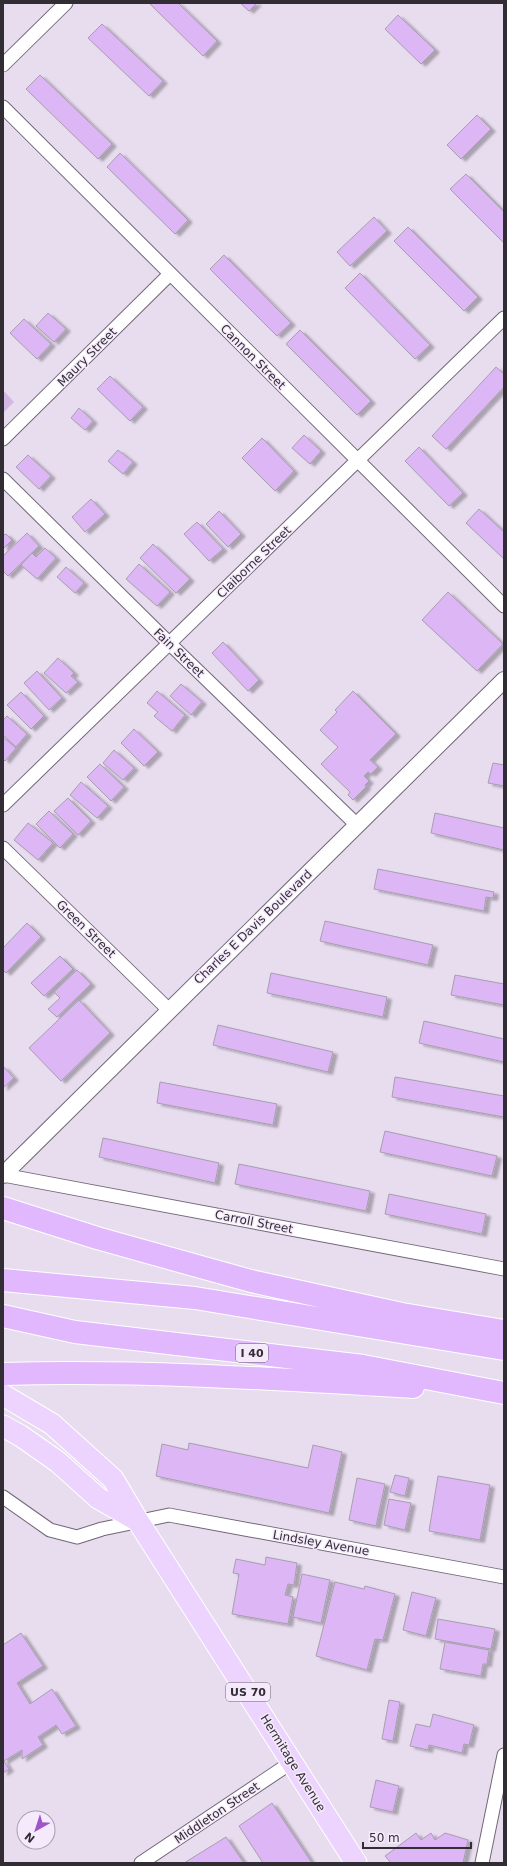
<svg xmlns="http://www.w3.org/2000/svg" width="507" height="1866" font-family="'DejaVu Sans',sans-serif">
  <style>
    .green { fill: #d2b8e3 }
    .building { fill: #dcb6f5; stroke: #a89eaf; filter: url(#shadow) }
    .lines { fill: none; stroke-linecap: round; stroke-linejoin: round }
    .minor-casing { stroke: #716777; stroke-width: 15 }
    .tertiary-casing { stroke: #716777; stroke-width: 18 }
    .primary-casing { stroke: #fff; stroke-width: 23 }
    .motorway-casing { stroke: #fff; stroke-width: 24 }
    .minor { stroke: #fff; stroke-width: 13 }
    .tertiary { stroke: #fff; stroke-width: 16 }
    .primary { stroke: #edd4fe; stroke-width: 21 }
    .motorway { stroke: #e1b7fd; stroke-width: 22 }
    .labels { text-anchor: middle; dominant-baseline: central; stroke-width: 3; stroke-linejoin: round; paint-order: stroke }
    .shield { fill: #f5eafc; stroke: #6c6670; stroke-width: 1 }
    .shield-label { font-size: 11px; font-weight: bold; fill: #322d34 }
    .street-label { font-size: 12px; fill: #322d34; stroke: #f5eafc }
  </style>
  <defs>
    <filter id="shadow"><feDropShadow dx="4.5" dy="2.5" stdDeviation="1" flood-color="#0004"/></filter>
  </defs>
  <rect width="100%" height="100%" fill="#e8ddef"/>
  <path class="green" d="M3,390L14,402L3,413Z"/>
  <path class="building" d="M149,3H178L217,41L203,56Z
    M240,3H257L249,11Z
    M398,15L435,50L421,64L385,29Z
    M102,24L163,81L149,96L88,38Z
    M40,75L112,144L98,159L26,89Z
    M477,115L491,129L461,159L447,145Z
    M120,153L188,220L175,234L107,167Z
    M466,174L504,212V243L450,189Z
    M374,217L387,231L350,266L337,252Z
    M408,227L478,297L464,311L394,241Z
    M224,255L291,323L277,336L210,269Z
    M360,273L430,345L415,359L345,288Z
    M48,313L66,329L54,342L36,326Z
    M24,319L51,344L37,359L10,333Z
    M300,330L371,401L357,415L286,344Z
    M496,367L504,374V387L446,449L432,436Z
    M110,376L143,407L130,421L97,389Z
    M79,408L93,421L85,430L71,418Z
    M304,435L321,451L310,464L292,448Z
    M262,438L294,471L275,491L242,458Z
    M419,447L463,493L449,506L405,461Z
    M118,450L133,462L123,474L108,461Z
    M28,455L51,476L39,489L16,467Z
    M91,499L105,514L85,532L72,517Z
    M479,509L504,532V559L466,523Z
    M219,511L241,534L228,547L206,524Z
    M197,522L223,549L209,561L184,534Z
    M27,533L39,546L8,576L3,571V556Z
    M6,534L12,540L3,549V535Z
    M153,544L190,579L176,593L140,558Z
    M45,548L56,558L37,579L21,565L32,553L36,557Z
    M139,564L170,592L157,606L126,579Z
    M66,567L84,583L75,593L57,577Z
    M448,592L503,644L477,671L422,620Z
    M223,642L259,680L248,691L212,653Z
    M58,658L74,673L71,676L78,682L66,693L44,673Z
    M37,671L62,698L49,710L24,683Z
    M181,684L202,702L191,715L170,696Z
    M157,691L185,715L172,731L154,716L158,712L147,703Z
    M353,691L396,734L370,760L378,767L371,774L368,772L364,776L369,781L365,785L366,787L353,800L348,795L350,792L321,764L338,747L320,730L337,712L335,710Z
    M21,692L44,716L31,729L7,705Z
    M7,716L27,734L16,747L3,735V720Z
    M134,729L158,752L144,766L121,743Z
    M3,737L16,748L5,761L3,759Z
    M114,750L134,768L123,780L103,763Z
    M493,763L504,765V786L488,783Z
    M100,764L124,787L111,801L87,777Z
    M81,782L108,806L97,818L70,795Z
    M68,798L91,821L78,835L54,811Z
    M49,811L73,834L60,848L36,824Z
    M435,813L504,828V850L431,833Z
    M28,823L53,843L38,860L14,840Z
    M378,869L494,892L493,898L486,897L484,911L374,889Z
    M325,921L433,945L428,965L320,941Z
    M27,923L41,937L6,973L3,970V948Z
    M60,956L73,969L44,996L31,983Z
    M77,970L91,984L57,1017L48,1009L60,998L54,992Z
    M271,973L387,997L383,1017L267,993Z
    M455,975L504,984V1005L451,995Z
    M79,1000L110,1033L61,1081L29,1048Z
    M424,1021L504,1039V1062L419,1043Z
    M218,1025L333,1052L328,1072L213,1045Z
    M3,1066L14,1078L3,1088Z
    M395,1077L504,1096V1117L392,1097Z
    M160,1082L277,1104L273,1125L157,1103Z
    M385,1131L497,1156L492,1176L380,1152Z
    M103,1138L219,1163L215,1183L99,1157Z
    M239,1164L370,1191L366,1211L235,1184Z
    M389,1194L486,1214L482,1234L385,1214Z
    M189,1443L308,1468L313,1445L342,1452L329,1513L156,1476L162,1444L188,1450Z
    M395,1475L409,1478L405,1496L390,1492Z
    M438,1476L490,1485L480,1540L429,1531Z
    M357,1478L385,1484L376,1526L349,1520Z
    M389,1499L411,1503L405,1530L384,1525Z
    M266,1557L297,1563L294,1585L288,1584L285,1595L293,1597L288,1624L232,1614L239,1574L233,1573L236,1559L265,1565Z
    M302,1574L330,1580L321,1623L293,1617Z
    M335,1582L364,1589L365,1586L395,1594L383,1640L375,1639L367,1670L316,1656Z
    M412,1592L436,1598L426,1636L403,1630Z
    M438,1619L495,1629L491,1649L435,1639Z
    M21,1633L43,1666L17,1683L30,1704L52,1689L76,1726L62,1734L56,1725L38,1737L43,1745L22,1759V1750L4,1761L9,1769L3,1773V1645Z
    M445,1642L489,1650L487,1664H483L481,1676L440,1669Z
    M389,1700L400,1702L393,1741L382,1739Z
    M433,1714L474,1725L469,1745L464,1744L462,1753L429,1745L428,1750L410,1746L416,1724L430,1727Z
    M376,1780L399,1786L393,1812L370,1807Z
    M272,1803L312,1863H263L239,1826Z
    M416,1833L421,1840L431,1833L435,1840L445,1833L468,1840L463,1863H391L385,1856Z
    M226,1837L244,1863H184Z"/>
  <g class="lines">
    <g class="minor-casing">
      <path id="minor" d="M3,65L66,3
        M3,107L504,606
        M3,439L170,274
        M3,479L170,644L357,825
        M3,805L504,318
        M3,848L169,1010
        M3,1175L504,1269
        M3,1497L50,1530L77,1537L102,1529L169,1515L504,1577
        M141,1863L292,1762
        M482,1863L504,1755"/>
    </g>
    <g class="tertiary-casing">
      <path id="tertiary" d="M3,1175L504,680"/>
    </g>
    <g class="primary-casing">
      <path id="primary" d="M3,1395L52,1424L113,1479L138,1521L356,1863
        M3,1426L21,1436L58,1462L98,1498L138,1521"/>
    </g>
    <g class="motorway-casing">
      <path id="motorway" d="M3,1208L97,1238L251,1281L402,1314L504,1331
        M3,1280L195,1298L504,1349
        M3,1316L75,1332L363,1366L504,1393
        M3,1374C140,1370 277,1379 413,1387"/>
    </g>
    <use href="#minor" class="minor"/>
    <use href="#tertiary" class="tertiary"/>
    <use href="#primary" class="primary"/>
    <use href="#motorway" class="motorway"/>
  </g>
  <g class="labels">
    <g class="shield">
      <rect x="236" y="1344" width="32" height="18" rx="3"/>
      <rect x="226" y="1683" width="44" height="18" rx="3"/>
    </g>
    <g class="shield-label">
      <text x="252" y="1353">I 40</text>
      <text x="248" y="1692">US 70</text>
    </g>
    <g class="street-label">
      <text transform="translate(87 357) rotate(-45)">Maury Street</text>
      <text transform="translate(253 357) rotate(45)">Cannon Street</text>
      <text transform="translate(254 562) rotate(-44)">Claiborne Street</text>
      <text transform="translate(179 653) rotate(44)">Fain Street</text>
      <text transform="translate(253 927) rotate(-44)">Charles E Davis Boulevard</text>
      <text transform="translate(86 929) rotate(44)">Green Street</text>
      <text transform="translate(254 1222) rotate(11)">Carroll Street</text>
      <text transform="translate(321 1543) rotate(10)">Lindsley Avenue</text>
      <text transform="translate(293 1763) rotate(58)">Hermitage Avenue</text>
      <text transform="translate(217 1813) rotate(-34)">Middleton Street</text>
    </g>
  </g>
  <rect width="507" height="1866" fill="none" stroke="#322d34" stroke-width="8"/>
  <g transform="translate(36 1830) rotate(219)"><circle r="19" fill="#f5eafc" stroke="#a79eac"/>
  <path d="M0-3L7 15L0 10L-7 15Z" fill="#9f55c7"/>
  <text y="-6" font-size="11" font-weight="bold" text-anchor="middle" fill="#322d34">N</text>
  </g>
  <path d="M363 1842v6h108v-6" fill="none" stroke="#322d34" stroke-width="2"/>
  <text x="369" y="1842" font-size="12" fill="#322d34" stroke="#f5eafc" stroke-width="3" paint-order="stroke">50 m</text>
</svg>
